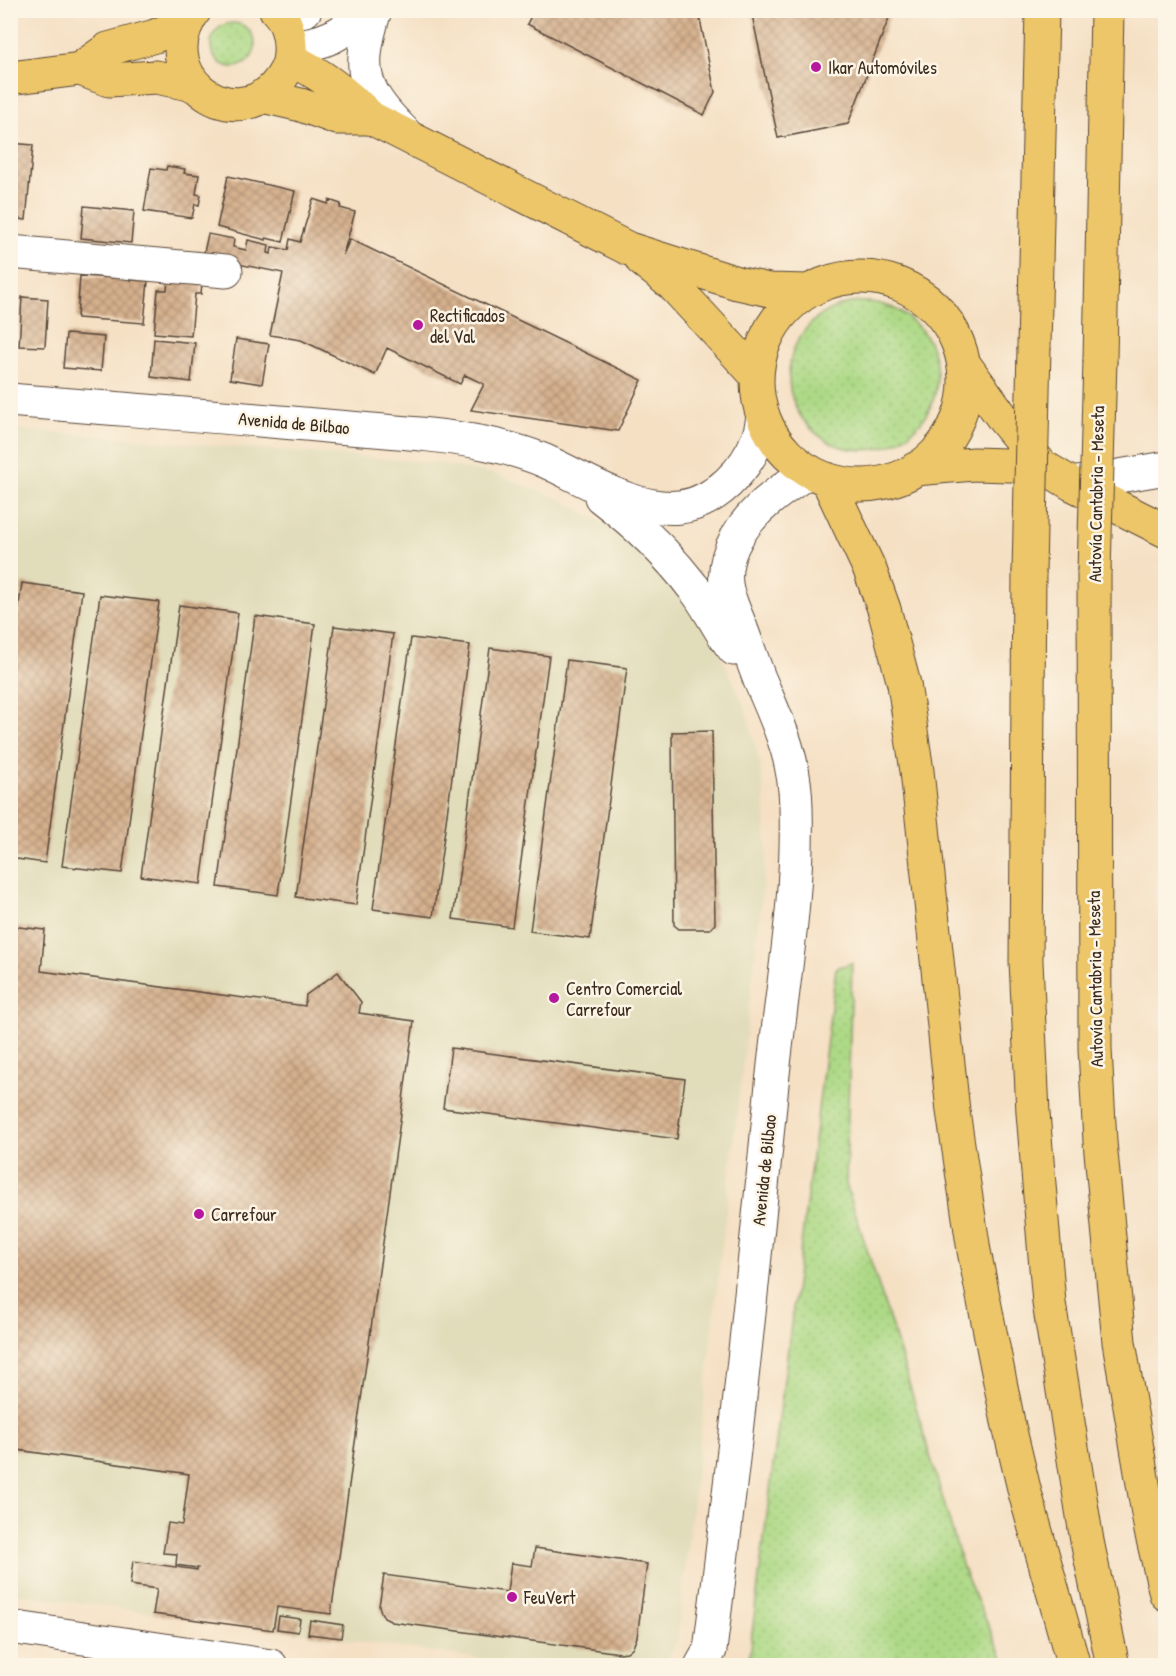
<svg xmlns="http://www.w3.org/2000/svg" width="1176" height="1676" font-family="'Patrick Hand',sans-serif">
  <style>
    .built { fill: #e1dcba }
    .grass { fill: url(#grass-dots); stroke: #748252; stroke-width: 1.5 }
    .building { fill: url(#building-cross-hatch) }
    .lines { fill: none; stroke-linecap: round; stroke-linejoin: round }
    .street-casing { stroke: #574537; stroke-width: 35 }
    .highway-casing { stroke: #574537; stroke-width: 35 }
    .street { stroke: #fff; stroke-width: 33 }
    .highway { stroke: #ecc669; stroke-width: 33 }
    .highway-bridge-casing { stroke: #574537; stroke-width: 35; stroke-linecap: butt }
    .highway-bridge { stroke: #ecc669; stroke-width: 33 }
    .poi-dot { fill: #b5179e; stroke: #fcf5e5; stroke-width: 2 }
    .labels { text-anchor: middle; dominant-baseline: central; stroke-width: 5; stroke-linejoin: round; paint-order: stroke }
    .poi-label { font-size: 18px; fill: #3b2a1e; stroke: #fcf5e5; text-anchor: start }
    .street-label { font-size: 18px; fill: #3b2a1e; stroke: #fcf5e5 }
  </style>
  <defs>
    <pattern id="grass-dots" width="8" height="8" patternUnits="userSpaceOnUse" patternTransform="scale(1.5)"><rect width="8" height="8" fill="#add986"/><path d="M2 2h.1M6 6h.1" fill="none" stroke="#96ba73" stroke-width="1.8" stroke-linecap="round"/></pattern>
    <pattern id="building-cross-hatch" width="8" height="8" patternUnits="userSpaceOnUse" patternTransform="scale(1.5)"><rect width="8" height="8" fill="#d5b08d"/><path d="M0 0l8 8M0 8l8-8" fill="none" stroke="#ae8f73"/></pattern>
  </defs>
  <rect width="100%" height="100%" fill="#fcf5e5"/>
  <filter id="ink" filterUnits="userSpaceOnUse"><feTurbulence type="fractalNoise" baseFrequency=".0167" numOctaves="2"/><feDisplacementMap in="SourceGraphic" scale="12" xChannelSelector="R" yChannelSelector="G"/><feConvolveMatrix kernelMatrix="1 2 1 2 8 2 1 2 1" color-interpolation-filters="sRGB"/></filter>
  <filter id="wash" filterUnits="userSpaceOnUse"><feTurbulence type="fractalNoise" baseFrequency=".008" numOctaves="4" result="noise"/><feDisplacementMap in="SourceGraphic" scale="24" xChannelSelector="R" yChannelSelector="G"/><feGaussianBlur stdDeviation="1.35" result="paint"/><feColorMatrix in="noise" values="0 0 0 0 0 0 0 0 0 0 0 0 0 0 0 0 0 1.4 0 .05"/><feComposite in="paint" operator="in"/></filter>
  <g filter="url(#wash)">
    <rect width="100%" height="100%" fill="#f5e0c4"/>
    <path class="built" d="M11,429L436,463L495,474L558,498L593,517L622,537L651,562L694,612L718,648L745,707L760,763L764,793L767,851L677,1641L668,1659L661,1665H526L11,1593Z"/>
    <path class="grass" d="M211 45a22 22 0 1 1 44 0a22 22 0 1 1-44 0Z
      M789 376a74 74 0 1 1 148 0a74 74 0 1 1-148 0Z
      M852,963L846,1184L898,1346L964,1571L1006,1665H748L836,968Z"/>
    <g id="blocks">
      <path class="building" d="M534,10H698L715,92L704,115L527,24Z
        M751,10H892L848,124L778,138Z
        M10,143L33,145L26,220L10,218Z
        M167,166L185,169L184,173L199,175L196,194L201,195L199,205L195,204L192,218L144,211L151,168L166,170Z
        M228,176L295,191L283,242L266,238V240L217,227Z
        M313,199L328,204L329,200L341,204L340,208L355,212L343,255L350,239L642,380L618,431L471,410L484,384L465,375L460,384L387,348L375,375L301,340L270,335L283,273L203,257L208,234L234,239L233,247L246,250L248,240L269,245L268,253L271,254L272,247L288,250L290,239L300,242Z
        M84,206L134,211L131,243L81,238Z
        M114,275L131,276V280L148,281L144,323L77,318L80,276L113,278Z
        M168,279L202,282L201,294H195L191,336L154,333L158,290H167Z
        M22,297L48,299L45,347L19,346Z
        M66,334L104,337L101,371L63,368Z
        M154,339L195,343L191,382L151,377Z
        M236,339L269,344L262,384L230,379Z
        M22,583L82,591L45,863L10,858V668Z
        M100,595L159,602L122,873L62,866Z
        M179,605L238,613L201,884L141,876Z
        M255,616L315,624L278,895L218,887Z
        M334,626L393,634L356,905L296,897Z
        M411,638L470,645L433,917L373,909Z
        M490,648L549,656L512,927L453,919Z
        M567,660L627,668L590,939L530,931Z
        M712,731L715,924L710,929H679L674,925L672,732Z
        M10,926L45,930L41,971L305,1006L306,995L338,972L361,1002L359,1013L414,1021L331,1614L277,1607L273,1630L153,1614L157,1589L130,1585L133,1561L197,1570L198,1568L176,1565L177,1554L163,1553L168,1523L182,1525L189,1474L10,1449Z
        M451,1048L685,1079L677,1139L443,1108Z
        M535,1548L647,1564L637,1637L633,1647L627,1652L620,1653L392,1622L384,1618L381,1612L379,1606L384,1575L507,1592L511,1563L532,1566Z
        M279,1616L300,1619L298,1632L277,1629Z
        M310,1620L343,1625L341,1638L308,1634Z"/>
    </g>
  </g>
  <g filter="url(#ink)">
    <use href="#blocks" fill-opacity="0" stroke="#574537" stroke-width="1.5"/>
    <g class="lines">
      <g class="street-casing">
        <path id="street" d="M375,10C357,70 360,88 404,132
          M281,15L305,10
          M291,46C322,45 345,34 366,10
          M10,252L226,271
          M10,400C116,409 221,416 326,426C379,431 432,433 484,443C504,447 526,453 545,461C585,479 635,512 680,507C715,503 747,469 758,438C761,431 762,423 763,416
          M1072,484L1166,468
          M601,497C635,523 667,553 693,587C709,606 718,630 734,649
          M10,1627L271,1666
          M701,1666L710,1650C734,1462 754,1273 772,1084C781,992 799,900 796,807C795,756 778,723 759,678C753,662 748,647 742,631C737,616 728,600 726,584C724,568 729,551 737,537C753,508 783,489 809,471"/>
      </g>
      <g class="highway-casing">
        <path id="highway" d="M195,10C148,74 231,135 275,86C283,77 290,66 290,53C291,38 287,21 276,10
          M290,59C320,73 347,94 371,118L629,249L737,283L769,290L809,291
          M80,69L109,80L156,77L194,85
          M10,78L80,69L108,49L155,36L186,23
          M262,96L301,105L337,118H371
          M642,260L673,285L757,376
          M757 381a104 104 0 1 1 208 0a104 104 0 1 1-208 0Z
          M1034,347L1042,10
          M1100,360L1107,10
          M964,364L1005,421L1042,466L1072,484L1166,531
          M915,469L974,464L1042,466
          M827,479L870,570L884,609L904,684L917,771L953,1111L974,1251L1008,1422L1025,1493L1074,1666
          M1094,571L1095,1049L1100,1142L1119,1342L1151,1531L1166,1594
          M1029,573L1026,961L1033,1113L1049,1303L1087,1541L1113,1666"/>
      </g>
      <use href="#street" class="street"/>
      <use href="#highway" class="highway"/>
      <g class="highway-bridge-casing">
        <path id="highway-bridge" d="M1094,571L1100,360
          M1029,573L1034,347"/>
      </g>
      <use href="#highway-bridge" class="highway-bridge"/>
    </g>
  </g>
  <g class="poi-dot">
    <circle cx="816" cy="67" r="6"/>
    <circle cx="418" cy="325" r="6"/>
    <circle cx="554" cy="998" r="6"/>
    <circle cx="199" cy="1214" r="6"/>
    <circle cx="512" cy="1597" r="6"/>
  </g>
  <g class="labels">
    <g class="poi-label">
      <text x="828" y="67">Ikar Automóviles</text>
      <text x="430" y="315">Rectificados<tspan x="430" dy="21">del Val</tspan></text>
      <text x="566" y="988">Centro Comercial<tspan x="566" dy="21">Carrefour</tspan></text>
      <text x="211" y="1214">Carrefour</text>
      <text x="524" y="1597">FeuVert</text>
    </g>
    <g class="street-label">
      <text transform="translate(294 423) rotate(5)">Avenida de Bilbao</text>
      <text transform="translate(1096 494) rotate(-89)">Autovía Cantabria - Meseta</text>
      <text transform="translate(1095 979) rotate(-91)">Autovía Cantabria - Meseta</text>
      <text transform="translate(764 1170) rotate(-84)">Avenida de Bilbao</text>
    </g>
  </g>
  <rect width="1176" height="1676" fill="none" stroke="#fcf5e5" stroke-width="36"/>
</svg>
